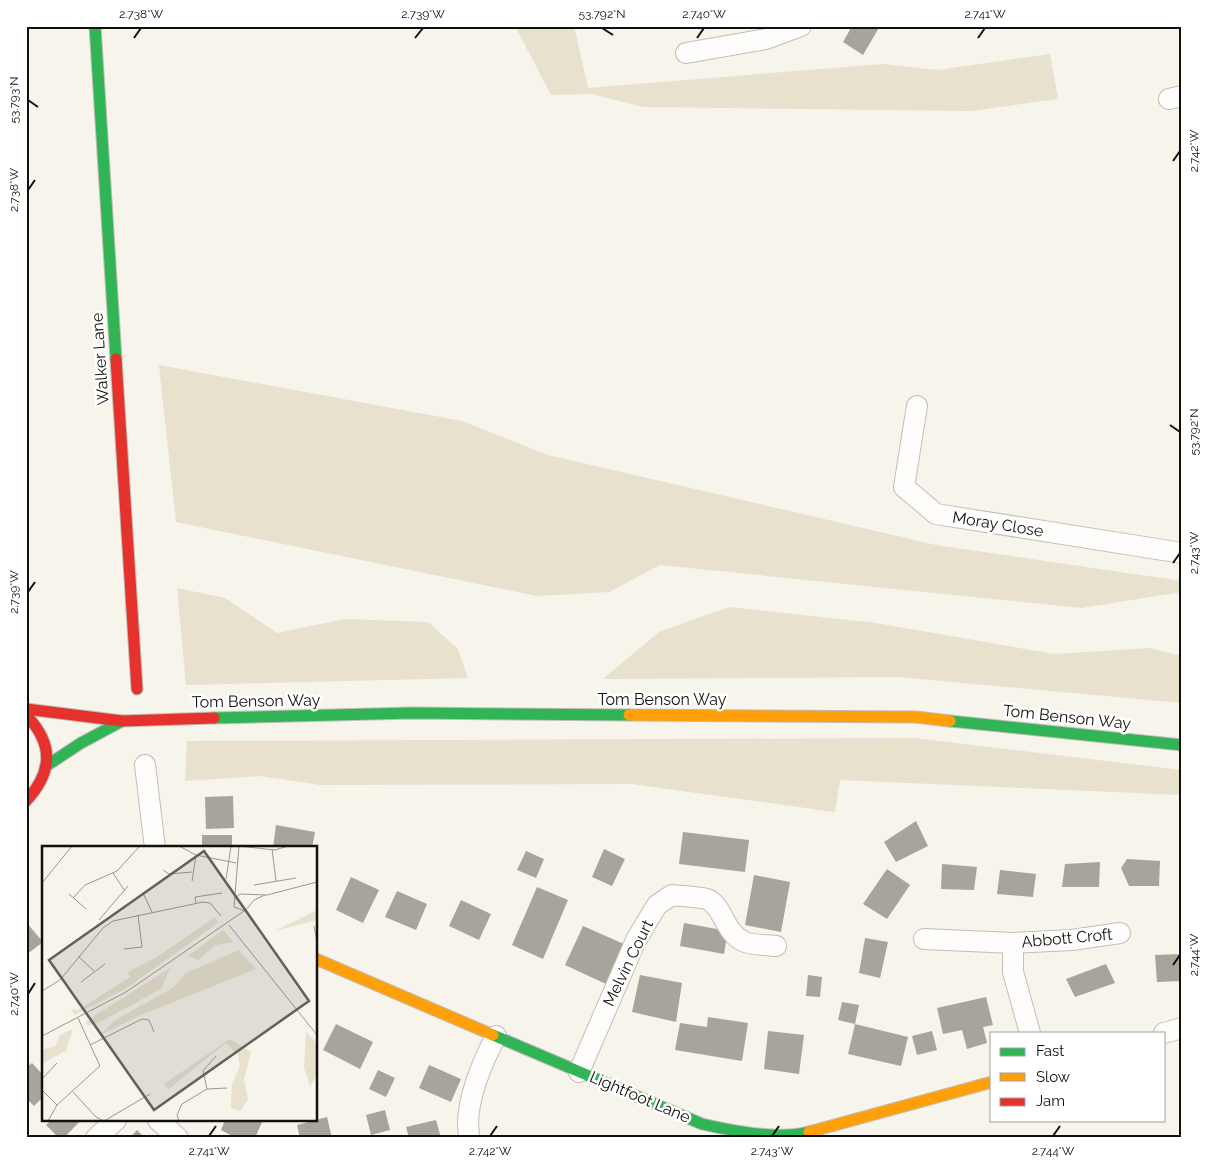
<svg xmlns="http://www.w3.org/2000/svg" width="1208" height="1164" font-family="Raleway,sans-serif">
  <style>
    .green { fill: #e7e1ce }
    .building { fill: #a7a59b }
    .lines { fill: none; stroke-linecap: round; stroke-linejoin: round }
    .street-casing { stroke: #c0beb7; stroke-width: 22 }
    .fast-casing { stroke: #c0beb7; stroke-width: 13 }
    .slow-casing { stroke: #c0beb7; stroke-width: 13 }
    .jam-casing { stroke: #c0beb7; stroke-width: 13 }
    .street { stroke: #fefdfc; stroke-width: 20 }
    .fast { stroke: #30b455; stroke-width: 11 }
    .slow { stroke: #ff9f0a; stroke-width: 11 }
    .jam { stroke: #e5322d; stroke-width: 11 }
    .ticks { fill: none; stroke: #11100b; stroke-width: 2 }
    .labels { text-anchor: middle; dominant-baseline: central; stroke-width: 5; stroke-linejoin: round; paint-order: stroke }
    .street-label { font-size: 16px; fill: #11100b; stroke: #fff }
    .inset-road { fill: none; stroke: #9a9991; stroke-width: 1 }
    .view { fill: #616059; fill-opacity: 0.15; stroke: #616059; stroke-width: 2.5 }
    .inset-edge { fill: none; stroke: #11100b; stroke-width: 2.5 }
    .neatline { fill: none; stroke: #11100b; stroke-width: 2 }
    .ticks-label { font-size: 12px; text-anchor: middle; fill: #11100b }
  </style>
  <rect width="100%" height="100%" fill="#f6f4eb"/>
  <path class="green" d="M515,26H574L588,88L883,64L937,70L1050,54L1058,99L972,111L643,107L592,94L551,95Z
    M159,365L462,421L548,455L936,545L1182,581V592L1081,608L660,565L609,592L537,596L176,522Z
    M177,588L225,598L277,633L345,619L428,622L458,649L468,678L186,685Z
    M729,607L876,623L1054,654L1150,648L1182,656V703L898,677L603,679L659,632Z
    M914,738L1182,770V795L840,780L835,812L631,784L321,785L259,776L185,781L187,741Z"/>
  <path class="building" d="M589,26H602V28L589,29Z
    M852,26H880L863,55L843,42Z
    M233,796L234,828L206,829L205,797Z
    M916,821L928,846L896,862L884,842Z
    M276,825L315,832L312,848H273Z
    M683,832L749,840L745,872L679,864Z
    M202,835H232V848H202Z
    M604,849L625,859L612,886L592,877Z
    M526,851L544,859L536,878L517,870Z
    M1127,859L1160,861L1159,886H1129L1121,868Z
    M1100,862L1099,887H1062L1065,864Z
    M942,864L977,867L974,890L941,889Z
    M887,869L910,885L887,919L863,904Z
    M1000,870L1036,874L1033,897L997,894Z
    M754,875L790,882L781,932L745,925Z
    M351,877L379,890L363,923L336,910Z
    M537,887L568,900L543,959L512,945Z
    M397,891L427,904L416,930L385,917Z
    M461,900L491,914L479,940L449,926Z
    M26,922L43,942L26,955Z
    M684,923L728,931L724,954L680,946Z
    M583,926L624,944L606,984L565,965Z
    M865,938L888,942L880,978L859,973Z
    M1182,954V981L1157,982L1155,955Z
    M1106,964L1115,983L1075,997L1066,979Z
    M640,975L682,983L676,1022L632,1012Z
    M808,975L822,977L820,997L806,996Z
    M986,997L993,1025L983,1027L987,1043L967,1049L962,1030L943,1034L937,1008Z
    M842,1002L859,1005L855,1024L838,1020Z
    M708,1017L748,1023L742,1061L675,1050L680,1023L707,1027Z
    M336,1024L373,1042L360,1069L323,1050Z
    M855,1024L908,1037L901,1066L848,1054Z
    M768,1031L804,1035L799,1074L764,1069Z
    M932,1031L937,1050L917,1055L912,1036Z
    M32,1063L44,1076V1096L34,1106L26,1098V1068Z
    M429,1065L461,1079L451,1102L419,1088Z
    M378,1070L395,1078L386,1097L369,1089Z
    M385,1110L390,1130L371,1135L366,1115Z
    M327,1117L332,1138H300L297,1125Z
    M51,1120H81L64,1138H59L46,1125Z
    M225,1120H263L255,1138H236L221,1130Z
    M436,1120L441,1138H409L406,1127Z
    M137,1130L145,1138H130Z"/>
  <g class="lines">
    <g class="street-casing">
      <path id="street" d="M686,53L766,39L801,26
        M1169,99L1182,96
        M917,406L904,487L936,514L1182,553
        M145,765L155,848
        M924,939L1013,943L1072,940L1120,933
        M1013,943V972L1030,1033
        M1164,1033L1182,1028
        M579,1072L636,940L657,905L672,895C680,896 700,897 707,899C724,906 724,934 745,942C751,945 768,945 776,946
        M158,1120L178,1138
        M96,1138L116,1120
        M469,1138C469,1133 468,1127 468,1122C469,1094 483,1061 496,1036"/>
    </g>
    <g class="fast-casing">
      <path id="fast" d="M95,26L116,359
        M214,718L412,713L629,715
        M950,721L1182,745
        M46,766L81,743L122,721
        M493,1035L702,1124C732,1131 779,1140 809,1132"/>
    </g>
    <g class="slow-casing">
      <path id="slow" d="M629,715L916,717L950,721
        M316,959L493,1035
        M809,1132L992,1082"/>
    </g>
    <g class="jam-casing">
      <path id="jam" d="M116,359L137,689
        M26,709L122,721L214,718
        M26,715C54,744 53,772 26,801"/>
    </g>
    <use href="#street" class="street"/>
    <use href="#fast" class="fast"/>
    <use href="#slow" class="slow"/>
    <use href="#jam" class="jam"/>
  </g>
  <path class="ticks" d="M602,28L613,35M134,38L141,28M415,38L423,28M697,38L704,28M978,38L985,28M28,100L38,107M1173,161L1180,151M28,190L35,180M1170,425L1180,432M1173,563L1180,553M28,592L35,582M1173,965L1180,955M28,994L35,983M209,1136L216,1126M490,1136L497,1126M772,1136L779,1126M1053,1136L1060,1126"/>
  <g class="labels">
    <g class="street-label">
      <text transform="translate(100 359) rotate(-94)">Walker Lane</text>
      <text transform="translate(998 524) rotate(9)">Moray Close</text>
      <text x="662" y="699">Tom Benson Way</text>
      <text transform="translate(256 701) rotate(-1)">Tom Benson Way</text>
      <text transform="translate(1067 717) rotate(6)">Tom Benson Way</text>
      <text transform="translate(1067 938) rotate(-5)">Abbott Croft</text>
      <text transform="translate(628 963) rotate(-64)">Melvin Court</text>
      <text transform="translate(640 1097) rotate(23)">Lightfoot Lane</text>
    </g>
  </g>
  <g transform="translate(42 846)">
    <rect width="275" height="275" fill="#f6f4eb"/>
    <path d="M275,64V74L233,85ZM173,71L176,77L83,143L33,169L29,163L36,164L88,131L86,126L115,111ZM181,84L191,96L174,99L156,114L146,110ZM197,104L214,123L97,170L57,190L73,174L131,142L144,127ZM128,122L119,143L60,175L46,180L43,176ZM31,183L24,205L2,216L0,226V204L13,200L18,189ZM264,185L275,198V229L268,240L262,222ZM188,193L209,206L202,233L206,254L198,265L189,262L190,238L198,220L196,209L184,197L127,243L122,238Z" fill="#e7e1ce"/>
    <path class="inset-road" d="M137,0L154,9L194,17M197,0L233,4L246,0M197,0L192,61L203,65L212,54L223,49M230,3L234,35M121,24L127,28L150,26M71,27L83,45M184,33L189,0M150,35L154,9M0,37L30,0M212,39L254,32M101,47L110,66M27,48L44,63M31,52L43,39L75,25L98,0M192,53L198,48L225,49L275,36M154,57L153,51L180,47M57,74L86,40M187,79L275,189M272,80L275,95M82,103L100,101L96,69M37,111L52,125M39,136L63,118M0,145L18,134L61,82L71,75L161,56L168,57L179,70M0,190L84,146L202,65M48,199L100,173L107,174L112,186M0,233L15,217M165,243L185,242M0,244L15,259M31,246L54,271L62,275L108,248M6,275L15,259L58,220L36,172M137,275L135,269L140,258L165,243L161,225L174,210"/>
    <path class="view" d="M162,5L267,155L112,264L7,114Z"/>
    <rect width="275" height="275" class="inset-edge"/>
  </g>
  <rect width="1208" height="1164" fill="none" stroke="#ffffff" stroke-width="55"/>
  <rect x="990" y="1032" width="175" height="90" fill="#ffffff" stroke="#a09f9d"/>
  <rect x="1000" y="1048" width="25" height="8" fill="#30b455" stroke="#a09f9d"/>
  <text x="1036" y="1056" font-size="15" fill="#11100b">Fast</text>
  <rect x="1000" y="1073" width="25" height="8" fill="#ff9f0a" stroke="#a09f9d"/>
  <text x="1036" y="1082" font-size="15" fill="#11100b">Slow</text>
  <rect x="1000" y="1098" width="25" height="8" fill="#e5322d" stroke="#a09f9d"/>
  <text x="1036" y="1106" font-size="15" fill="#11100b">Jam</text>
  <rect x="28" y="28" width="1152" height="1108" class="neatline"/>
  <g class="ticks-label">
    <text x="141" y="18">2.738°W</text>
    <text x="423" y="18">2.739°W</text>
    <text x="602" y="18">53.792°N</text>
    <text x="704" y="18">2.740°W</text>
    <text x="985" y="18">2.741°W</text>
    <text transform="translate(14 100) rotate(-90)" y="4">53.793°N</text>
    <text transform="translate(1194 151) rotate(-90)" y="4">2.742°W</text>
    <text transform="translate(14 190) rotate(-90)" y="4">2.738°W</text>
    <text transform="translate(1194 432) rotate(-90)" y="4">53.792°N</text>
    <text transform="translate(1194 553) rotate(-90)" y="4">2.743°W</text>
    <text transform="translate(14 592) rotate(-90)" y="4">2.739°W</text>
    <text transform="translate(1194 955) rotate(-90)" y="4">2.744°W</text>
    <text transform="translate(14 994) rotate(-90)" y="4">2.740°W</text>
    <text x="209" y="1155">2.741°W</text>
    <text x="490" y="1155">2.742°W</text>
    <text x="772" y="1155">2.743°W</text>
    <text x="1053" y="1155">2.744°W</text>
  </g>
</svg>
